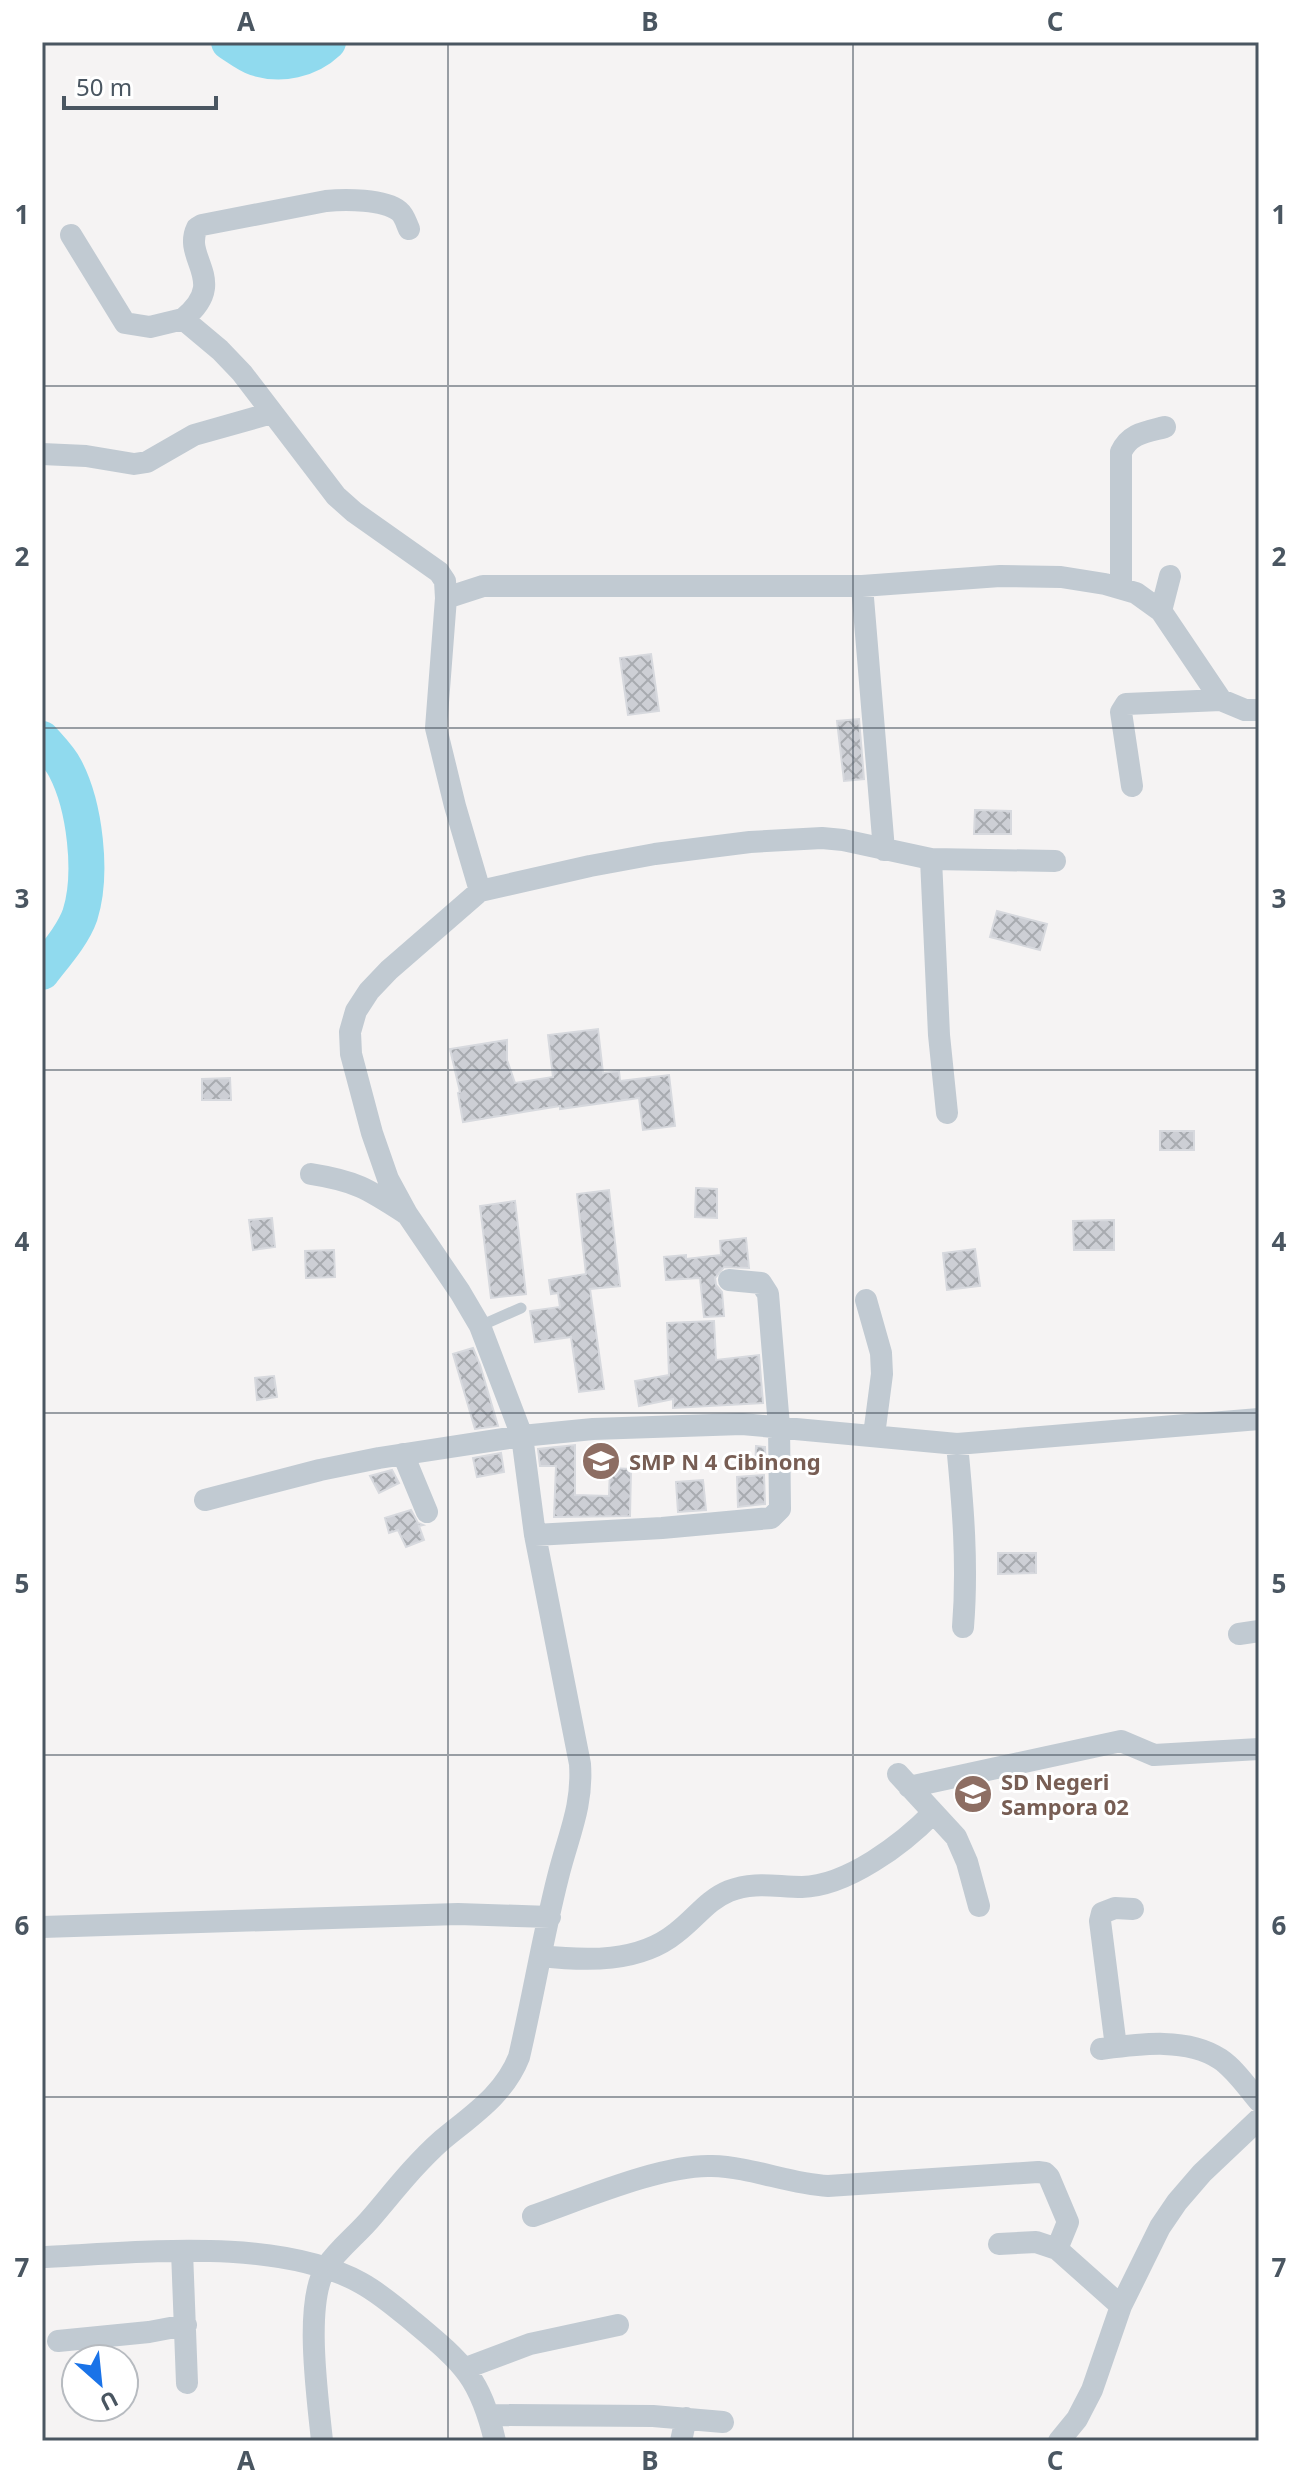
<svg xmlns="http://www.w3.org/2000/svg" width="1301" height="2483" font-family="'Noto Sans',sans-serif">
  <style>
    .lines { fill: none; stroke-linecap: round; stroke-linejoin: round }
    .river { stroke: #90daee; stroke-width: 36 }
    .building { fill: url(#building-cross-hatch); stroke: #d7d9de; stroke-width: 2 }
    .service { stroke: #c1cad2; stroke-width: 11 }
    .minor { stroke: #c1cad2; stroke-width: 22 }
    .grid { fill: none; stroke: #4a5661; stroke-width: 2; stroke-opacity: 0.55 }
    .labels { text-anchor: middle; dominant-baseline: central; stroke-width: 6; stroke-linejoin: round; paint-order: stroke }
    .education-label { font-size: 22px; font-weight: bold; fill: #785e54; stroke: #fff; text-anchor: start }
    .neatline { fill: none; stroke: #4a5661; stroke-width: 3 }
    .grid-label { font-size: 26px; text-anchor: middle; font-weight: bold; fill: #4a5661 }
  </style>
  <defs>
    <pattern id="building-cross-hatch" width="8" height="8" patternUnits="userSpaceOnUse" patternTransform="scale(2)"><rect width="8" height="8" fill="#cdcfd5"/><path d="M0 0l8 8M0 8l8-8" fill="none" stroke="#a8abb0"/></pattern>
  </defs>
  <rect width="100%" height="100%" fill="#f5f3f3"/>
  <g class="lines">
    <path class="river" d="M229,42C237,47 247,55 256,58C281,66 309,60 328,42
      M42,739C50,748 60,758 65,768C85,806 93,874 80,915C73,935 55,955 42,972"/>
  </g>
  <path class="building" d="M651,654L659,711L628,715L620,658Z
    M859,719L864,779L844,781L837,721Z
    M975,810L1011,811V834H974Z
    M997,911L1047,924L1040,950L990,937Z
    M598,1029L603,1073L619,1071L620,1081L669,1075L675,1126L643,1130L639,1098L560,1109V1106L463,1122L458,1093L460,1092L450,1049L507,1040V1060L515,1083L553,1077L548,1035Z
    M230,1078L231,1100H202V1079Z
    M1160,1131H1194V1150H1160Z
    M696,1188L717,1189V1218L695,1217Z
    M609,1190L620,1286L590,1289L604,1389L579,1392L571,1337L535,1342L530,1311L560,1307L558,1293L551,1294L549,1280L586,1274L577,1194Z
    M515,1201L526,1294L491,1298L480,1206Z
    M272,1218L275,1247L253,1250L249,1220Z
    M1114,1220V1250H1074L1073,1221Z
    M746,1238L749,1268L724,1267L715,1278L716,1285L722,1292L724,1316L704,1317L700,1278L666,1280L664,1257L686,1255V1259L721,1255L720,1241Z
    M975,1249L980,1286L947,1290L943,1253Z
    M334,1250L335,1277L306,1278L305,1251Z
    M714,1321L716,1360L759,1355L763,1403L673,1408V1399L639,1406L635,1381L669,1375L667,1323Z
    M473,1348L480,1365L498,1426L475,1429L453,1354Z
    M274,1376L277,1397L257,1400L255,1378Z
    M575,1445V1495L609,1496L610,1468L631,1469L630,1516L554,1517L556,1466H540L538,1449Z
    M756,1446L765,1447L766,1470L755,1469Z
    M501,1453L504,1472L477,1477L473,1458Z
    M392,1470L399,1483L379,1493L370,1476Z
    M764,1475L765,1504L738,1507L737,1477Z
    M703,1480L706,1510L678,1512L676,1482Z
    M411,1510L418,1523L423,1525L419,1526L424,1540L406,1547L398,1530L389,1533L385,1518Z
    M998,1553H1036V1573L998,1574Z"/>
  <g class="lines">
    <path class="service" d="M480,1326L521,1308"/>
    <path class="minor" d="M71,235L125,323L150,327L183,319L220,350L242,373L336,496L354,512L439,572L445,581L446,598L483,586H862L1000,576L1061,577L1105,584L1136,593L1161,611L1221,700L1245,710H1259
      M183,319C230,281 182,259 197,228L202,225L326,201C345,199 384,199 399,211C405,216 406,223 409,229
      M42,454L86,456L134,464L147,462L194,435L272,413
      M862,586L884,850
      M1121,587V452C1130,433 1146,432 1165,427
      M446,598L436,728L455,806L480,891
      M1161,611L1170,576
      M1132,786L1121,712L1126,704L1221,700
      M931,859L939,1035L947,1113
      M311,1174C356,1181 368,1189 405,1213
      M866,1300L881,1353L882,1374L874,1435
      M957,1444C963,1506 968,1565 963,1627
      M403,1454L427,1512
      M205,1500L320,1470L379,1458L522,1436L593,1429L742,1424L957,1444L1259,1419
      M535,1535L662,1528L771,1518L780,1509L779,1426L768,1294L761,1283L729,1280
      M1239,1634L1259,1631
      M898,1774L956,1837L967,1862L979,1906
      M909,1787L1121,1741L1154,1755L1259,1749
      M42,1927L458,1914L550,1917
      M541,1956C586,1961 639,1963 676,1933C695,1919 707,1900 729,1891C754,1881 776,1887 802,1887C847,1886 903,1844 933,1813
      M1116,2047L1100,1921L1102,1913L1115,1908L1133,1909
      M1101,2049C1139,2044 1187,2037 1220,2059C1235,2069 1247,2087 1259,2101
      M533,2216C582,2199 663,2164 712,2166C752,2167 789,2184 828,2186L1038,2172L1045,2173L1049,2177L1068,2222L1057,2249
      M999,2244L1036,2242L1057,2249L1121,2306
      M182,2251L187,2383
      M42,2257C137,2253 276,2236 361,2283C381,2294 398,2309 415,2323C464,2364 480,2378 495,2441
      M58,2341L149,2332L186,2325
      M466,2368L530,2344L618,2325
      M489,2415L653,2416L723,2422
      M322,2441C318,2399 303,2300 327,2266C339,2248 358,2234 372,2217C395,2190 415,2164 442,2140C472,2115 504,2095 519,2057C533,1997 543,1936 558,1877C568,1836 583,1807 580,1764L535,1535L522,1436L480,1326L460,1292L407,1214L388,1179L372,1133L351,1054L350,1032L356,1011L369,991L389,970L480,891L590,866L655,854L750,842L822,838L843,840L931,859L1055,861
      M681,2441L686,2418
      M1059,2441L1077,2419L1092,2390L1121,2306L1160,2227L1177,2202L1202,2173L1259,2119"/>
  </g>
  <path class="grid" d="M448,42V2441M853,42V2441M42,386H1259M42,728H1259M42,1070H1259M42,1413H1259M42,1755H1259M42,2097H1259"/>
  <defs>
    <g id="school-disc" transform="scale(2)"><circle r="9.5" fill="#8d6e63" stroke="#fff"/><path d="M0-5L7-2L0 1L-7-2ZM-4 1L0 2.5L4 1V4Q0 6-4 4Z" fill="#fff"/></g>
  </defs>
  <g fill-rule="evenodd">
    <use href="#school-disc" x="601" y="1461"/>
    <use href="#school-disc" x="973" y="1794"/>
  </g>
  <g class="labels">
    <g class="education-label">
      <text x="629" y="1461">SMP N 4 Cibinong</text>
      <text x="1001" y="1781">SD Negeri<tspan x="1001" dy="25">Sampora 02</tspan></text>
    </g>
  </g>
  <rect width="1301" height="2483" fill="none" stroke="#ffffff" stroke-width="88"/>
  <g transform="translate(100 2383) rotate(153)"><circle r="38" fill="#ffffff" stroke="#b7bbc0" stroke-width="2"/>
  <path d="M0-6L14 30L0 20L-14 30Z" fill="#1a73e8"/>
  <text y="-12" font-size="22" font-weight="bold" text-anchor="middle" fill="#4a5661">U</text>
  </g>
  <path d="M64 96v12h152v-12" fill="none" stroke="#4a5661" stroke-width="4"/>
  <text x="76" y="96" font-size="24" fill="#4a5661" stroke="#ffffff" stroke-width="6" paint-order="stroke">50 m</text>
  <rect x="44" y="44" width="1213" height="2395" class="neatline"/>
  <g class="grid-label">
    <text x="246" y="31">A</text>
    <text x="650" y="31">B</text>
    <text x="1055" y="31">C</text>
    <text x="22" y="224">1</text>
    <text x="1279" y="224">1</text>
    <text x="22" y="566">2</text>
    <text x="1279" y="566">2</text>
    <text x="22" y="908">3</text>
    <text x="1279" y="908">3</text>
    <text x="22" y="1251">4</text>
    <text x="1279" y="1251">4</text>
    <text x="22" y="1593">5</text>
    <text x="1279" y="1593">5</text>
    <text x="22" y="1935">6</text>
    <text x="1279" y="1935">6</text>
    <text x="22" y="2277">7</text>
    <text x="1279" y="2277">7</text>
    <text x="246" y="2470">A</text>
    <text x="650" y="2470">B</text>
    <text x="1055" y="2470">C</text>
  </g>
</svg>
